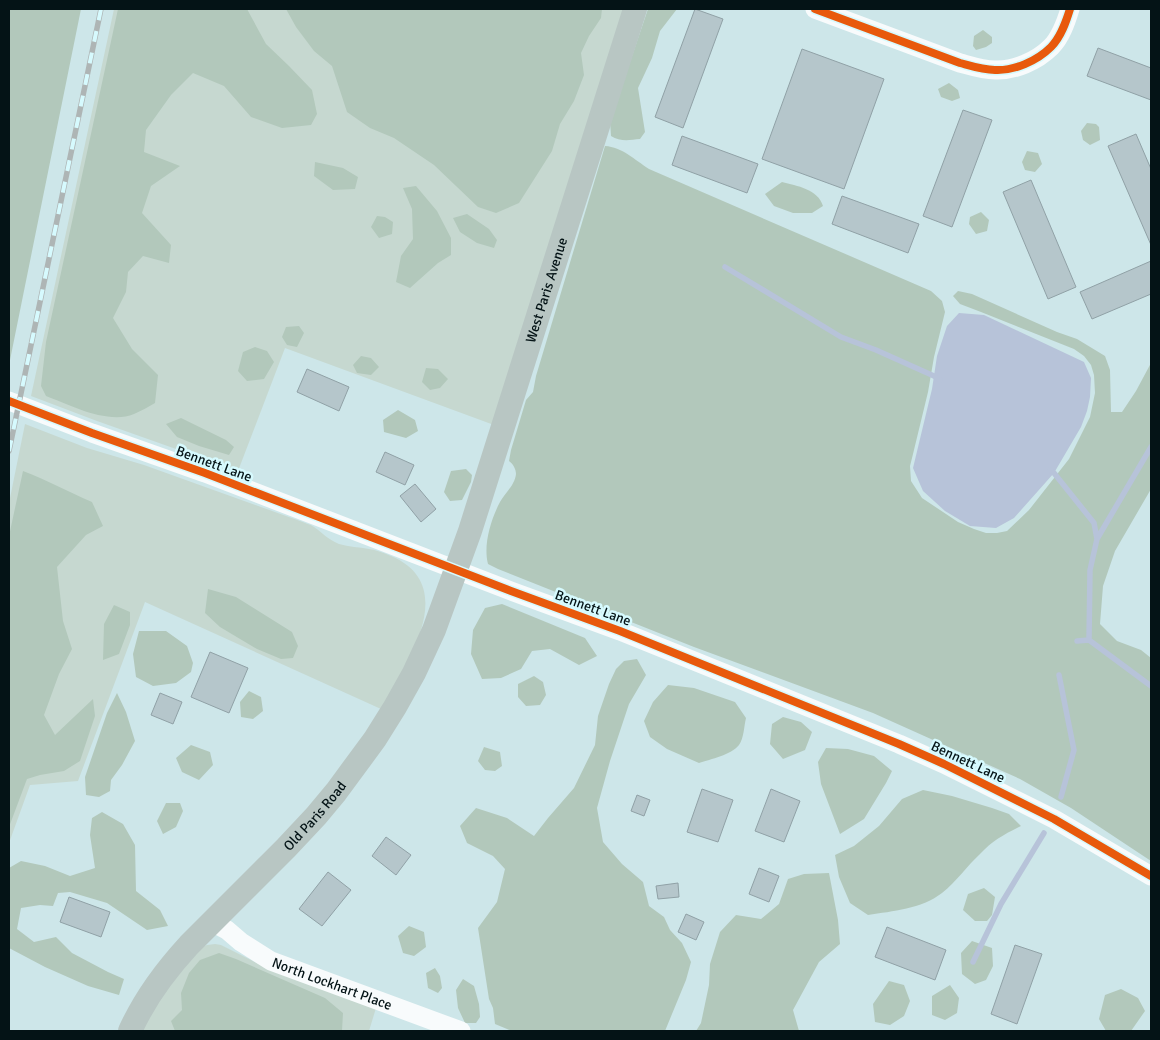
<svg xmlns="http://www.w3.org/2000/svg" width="1160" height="1040" font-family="Signika,sans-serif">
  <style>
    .green { fill: #c6d8d0 }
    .forest { fill: #b2c8bb }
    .water { fill: #b7c3d9 }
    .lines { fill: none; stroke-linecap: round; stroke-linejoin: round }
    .stream { stroke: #b7c3d9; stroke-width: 5.5 }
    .building { fill: #b5c6cb; stroke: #90a1a6 }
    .minor { stroke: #f8fbfc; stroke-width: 19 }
    .major { stroke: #b8c6c3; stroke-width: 24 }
    .rail-casing { stroke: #aeb5b5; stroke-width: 5.5 }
    .rail { stroke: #d6fafe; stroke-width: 4; stroke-dasharray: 11; stroke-linecap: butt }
    .cycleway-casing { stroke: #d6fafe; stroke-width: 11 }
    .cycleway { stroke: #e8590c; stroke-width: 8 }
    .labels { text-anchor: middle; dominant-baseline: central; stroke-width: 5; stroke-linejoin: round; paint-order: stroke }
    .street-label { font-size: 14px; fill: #041316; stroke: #d6fafe }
  </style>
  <rect width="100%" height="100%" fill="#cde6e9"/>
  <path class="green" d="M114,9H624L494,425L285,348L238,471L97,421L31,396Z
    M25,424L87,448L144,465L300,521C304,523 310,524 314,527C323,533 327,539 339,544C349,547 359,547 369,549C376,550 384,553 391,556C462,586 405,666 381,709L145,602L78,781L30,785L9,843V503Z
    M215,944L221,945L271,970L376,1008L369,1031H142L160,997L198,949L207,945Z"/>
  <path class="forest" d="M9,9H81L9,365Z
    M118,9H247L266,44L289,66L312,90L317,114L311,125L282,128L251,117L224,86L193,73L171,95L146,130L144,152L180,166L151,186L142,213L171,245L169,263L143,256L128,272L126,292L113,318L132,349L158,375L155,403C148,407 141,411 134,414C108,425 70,405 46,396L41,386L46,342Z
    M286,9H602L601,18L589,36L581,53L584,75L574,101L560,124L552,151L519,203L496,213L478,207L434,165L394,138L370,128L347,112L332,66L314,51L296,27Z
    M648,9H677L660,31L652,58L638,88L645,132L640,139C630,140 620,142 611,136L610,121Z
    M983,30L992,37V43L986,47L976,50L973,46L974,36Z
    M949,83L958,90L960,98L952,101L941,97L938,89Z
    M1087,123L1096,124L1099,127L1100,140L1090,145L1083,140L1081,131Z
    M605,146C622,147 635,160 649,169L931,291L942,301L945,312L934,357L928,392L913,454L910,466L911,481L922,498L958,522L974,529L986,533H997L1007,531L1029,510L1069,459L1090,417L1095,393L1094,375L1091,365L1084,356L1074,349L981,312L960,304L953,296L958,291L972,294L1057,332L1077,339L1105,356L1110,370L1111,412H1122L1136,391L1151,363V489L1115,551L1103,586L1100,624L1117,641L1141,650L1151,658V861L1071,808L1020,779L873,713L694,647L498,569L488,564C483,545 491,519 500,502C505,493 515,485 516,474C516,469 513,464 509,461L511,450L526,400L533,392L536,376Z
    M1027,151L1038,153L1042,164L1035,172L1025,170L1022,162Z
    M315,162L343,168L358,177L355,189L333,190L314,176Z
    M782,182C797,186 818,189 823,206L812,213H793L774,206L765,194Z
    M416,186L437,211L451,238V255L438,263L410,288L396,282L401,256L413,239L412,209L403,188Z
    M981,212L989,220L987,231L976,234L969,224L970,217Z
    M467,214L489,229L497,240L494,248L477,243L460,232L453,218Z
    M377,216L385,217L393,222L392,234L379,238L371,227Z
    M299,326L304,333L297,347L287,345L282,337L286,327Z
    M255,347L267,351L274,362L264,379L247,381L238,371L243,352Z
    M361,356L371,358L379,367L371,375L357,373L353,365Z
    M426,368L438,369L448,379L440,388L430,390L422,382Z
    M398,410L415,420L418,431L406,438L384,432L383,420Z
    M181,418L226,440L234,447L229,455L199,446L177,437L166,424Z
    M466,469L472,475L471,482L462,500L450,501L444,492L451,471Z
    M23,471C47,480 69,492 92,502L103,526L86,535L57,567L63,621L72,649L59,674L44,715L55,735L93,699L95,716L80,761L64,771L40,775L27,779L9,827V536Z
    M208,589L236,597L292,632L298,646L293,658L281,659L257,649L220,627L205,613Z
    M502,604L585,638L597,656L579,665L550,649L532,651L521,669L501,678L482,679L471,654L473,630L485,608Z
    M114,605L130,612V625L119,654L103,660L104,624Z
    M139,631H166L187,646L193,663L191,672L176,683L153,686L136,677L133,654Z
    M637,659L646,675L629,704L610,761L597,808L603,842L622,864L643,882L649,906L664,917L670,930L682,943L691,962L686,980L665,1031H512L495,1024L493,1008L489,999L478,928L497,902L505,869L493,856L467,843L460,826L476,808L507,818L534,836L548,818L574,788L595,745L598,716L609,684L616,669L624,661Z
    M534,676L543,682L546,695L540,705L526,706L518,697V684Z
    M668,685L694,688L735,702L746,718C744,726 744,738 739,745C731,755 711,759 699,763L667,749L650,737L644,721L653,702Z
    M249,691L261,697L263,711L253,719L241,717L240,702Z
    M117,693L126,712L135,741L122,765L111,780L110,791L99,797L86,795L85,777L107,713Z
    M783,717L801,722L812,732L805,750L783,759L770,744L772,724Z
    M191,745L210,752L213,765L199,780L182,772L176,758Z
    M484,747L500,752L502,766L495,771L485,770L478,761Z
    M826,748L848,749L874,756L892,771L886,783L864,819L840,834L821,784L818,762Z
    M923,790L952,796L992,808L1009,814L1021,826C1005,834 993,840 980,854C967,866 956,882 942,893C921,909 893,911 868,915L850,903L839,877L835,855L854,846L879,826L902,799Z
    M166,803H180L183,811L176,827L163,834L157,821Z
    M102,812L123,824L135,845L136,891L160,910L168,926L147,930L107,903L70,892L58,893L53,906L40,905L21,908L17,929L34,942L56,937L72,953L108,972L124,979L119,995L88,986L45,967L9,948V868L21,861L45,866L70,876L95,868L90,835L92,818Z
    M829,873L838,920L840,944L819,962L793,1010L799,1031H696L701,1023L709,985L710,964L720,932L736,915L761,919L779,904L788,879L804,874Z
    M984,888L995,897L992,915L987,921H975L963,910L968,894Z
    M409,926L424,932L426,947L414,956L403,953L398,936Z
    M972,941L992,948L993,966L986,980L975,984L962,974L961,953Z
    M219,953L236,959L325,998L343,1013L342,1031H175L171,1021L182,1010L181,993L189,973L200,960Z
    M435,968L440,976L442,988L438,993L428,988L426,973Z
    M463,979L474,986L479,1004L480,1017L476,1023H465L458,1008L456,990Z
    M889,981L904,985L910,1001L904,1016L890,1025L875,1022L873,1004Z
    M950,985L959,998L957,1013L945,1020L932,1015V996Z
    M1121,989L1138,998L1145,1011L1131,1031H1106L1099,1019L1105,995Z"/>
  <path class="water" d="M959,313L984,315L1084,362L1091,378L1090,397L1087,411L1081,427L1054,473L1014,518L996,528L970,526L945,511L923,491L913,468L932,389L937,356L947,326Z"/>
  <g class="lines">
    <path class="stream" d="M725,267L841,337L876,350L934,376L940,380
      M1050,470L1054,473L1094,523L1097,539L1090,570L1089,640
      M1097,539L1151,447
      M1077,641L1089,640L1151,686
      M1059,675L1074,750L1061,797
      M973,962L1001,904L1044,833"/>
  </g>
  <path class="building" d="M695,9L723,19L683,128L655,117Z
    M1098,48L1151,68V100L1087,76Z
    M802,49L884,79L844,189L762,159Z
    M963,110L992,120L952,227L923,216Z
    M1136,134L1151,169V245L1108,146Z
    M682,136L758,164L747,193L672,165Z
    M1031,180L1076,287L1048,299L1003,192Z
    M842,196L919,224L908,253L832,224Z
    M1151,261V294L1092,319L1080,292Z
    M307,369L349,387L339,411L297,392Z
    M385,452L414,465L405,485L376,472Z
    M415,484L436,509L421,522L400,496Z
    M210,652L248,668L229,713L191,697Z
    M160,693L182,702L173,724L151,715Z
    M702,789L733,800L718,842L687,832Z
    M771,789L800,801L784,842L755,831Z
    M637,795L650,800L644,816L631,811Z
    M386,837L411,855L396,875L372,856Z
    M759,868L779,876L769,902L749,894Z
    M328,872L351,890L322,926L299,909Z
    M678,883L679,897L658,899L656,886Z
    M69,897L110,912L101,937L60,922Z
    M686,914L704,922L696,940L678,932Z
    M887,927L946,950L935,980L875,957Z
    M1015,945L1042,954L1017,1024L991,1014Z"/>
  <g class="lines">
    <g class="minor">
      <path d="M815,9L960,63C971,66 983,70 995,70C1014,71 1037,61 1051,47C1061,37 1066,22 1070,9"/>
      <path d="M9,401L92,433L205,473L511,591L620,631L899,744L944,764L1054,819L1151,876"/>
      <path id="s1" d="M212,922L227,930L241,942L271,961L461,1031"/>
    </g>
    <path class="major" id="s2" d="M130,1031C144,1000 166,970 189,945L286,848L316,816L336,792L375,739L395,707L414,673L434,630L470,531L635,9"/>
    <g class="rail-casing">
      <path id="rail" d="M9,451L101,9"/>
    </g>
    <use href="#rail" class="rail"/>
    <g class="cycleway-casing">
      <path id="cycleway" d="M815,9L960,63C971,66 983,70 995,70C1014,71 1037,61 1051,47C1061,37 1066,22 1070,9
        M9,401L92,433L205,473L511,591L620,631L899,744L944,764L1054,819L1151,876"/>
    </g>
    <use href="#cycleway" class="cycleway"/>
  </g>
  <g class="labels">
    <g class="street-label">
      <text stroke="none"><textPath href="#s2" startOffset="865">West Paris Avenue</textPath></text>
      <text transform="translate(214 464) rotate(20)">Bennett Lane</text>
      <text transform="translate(593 608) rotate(20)">Bennett Lane</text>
      <text transform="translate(968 762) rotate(25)">Bennett Lane</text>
      <text stroke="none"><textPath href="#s2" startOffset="285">Old Paris Road</textPath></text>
      <text stroke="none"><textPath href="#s1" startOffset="136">North Lockhart Place</textPath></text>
    </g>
  </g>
  <rect width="1160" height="1040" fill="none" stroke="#041316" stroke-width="20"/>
</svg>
